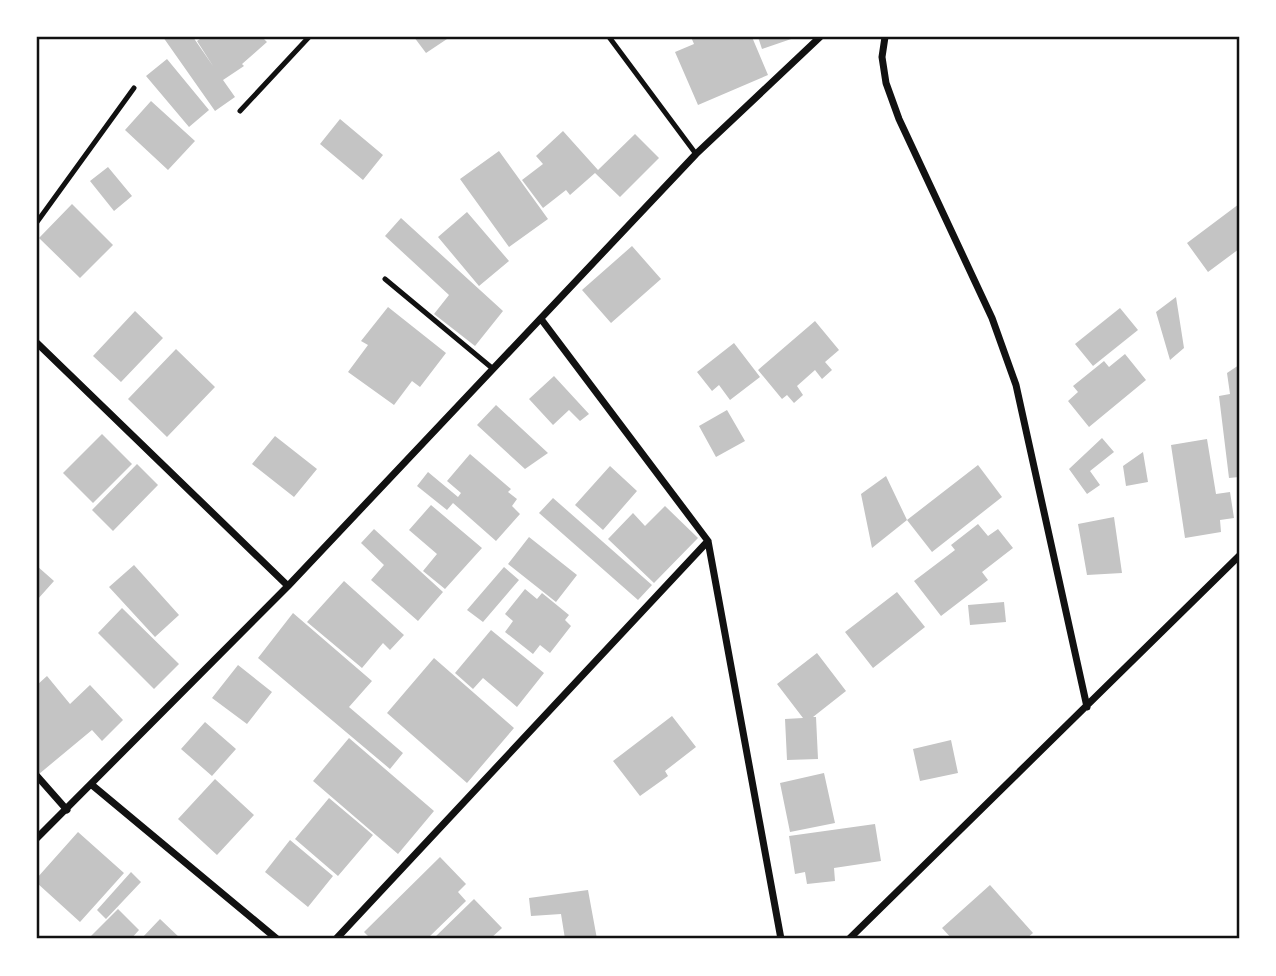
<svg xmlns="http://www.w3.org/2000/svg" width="1276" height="976" font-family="'Crimson Pro',serif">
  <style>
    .building { fill: #c4c4c4 }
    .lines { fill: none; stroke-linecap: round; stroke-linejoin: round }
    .service { stroke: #111; stroke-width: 5 }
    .minor { stroke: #111; stroke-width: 7 }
    .neatline { fill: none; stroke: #111; stroke-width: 2.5 }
  </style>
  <rect width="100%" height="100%" fill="#fff"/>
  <path class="building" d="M163,37H193L213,66L197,41L203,37H262L267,42L242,64L244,66L223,80L235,97L215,111Z
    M414,37H450L426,53Z
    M691,37H752L768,75L698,105L675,52L694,44Z
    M758,37H797L762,49Z
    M167,59L209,110L189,127L146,76Z
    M151,101L195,141L168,170L125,130Z
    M340,119L383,155L363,180L320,144Z
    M563,131L598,170L635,134L659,158L620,197L595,173L570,195L566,190L543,208L522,180L543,164L536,156Z
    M499,151L548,219L509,247L460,179Z
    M108,167L132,196L114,211L90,181Z
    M72,204L113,245L80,278L39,238Z
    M1239,204V249L1208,272L1187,243Z
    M467,212L509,261L479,286L438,237Z
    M401,218L503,311L475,346L434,314L449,295L385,236Z
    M632,246L661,279L611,323L582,290Z
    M1176,297L1184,348L1170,360L1156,312Z
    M388,307L446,353L420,387L412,381L394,405L348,372L368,345L361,341Z
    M1120,308L1138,330L1093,366L1075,344Z
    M135,311L163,338L121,382L93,356Z
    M815,321L839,350L825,362L832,370L822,379L815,370L797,386L803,395L794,403L787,395L782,399L758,370Z
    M734,343L760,377L730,400L719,385L712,391L697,372Z
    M176,349L215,387L167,437L128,399Z
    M1125,354L1146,380L1089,427L1068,401L1078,392L1073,386L1104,361L1109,367Z
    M1239,365V477L1229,478L1219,396L1230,394L1227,373Z
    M554,376L589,414L580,421L569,410L553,425L529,399Z
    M496,405L548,453L525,469L477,425Z
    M727,410L745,441L716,457L699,426Z
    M102,434L132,464L93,503L63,473Z
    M275,436L317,469L294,497L252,464Z
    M1102,438L1114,452L1090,471L1100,485L1087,494L1069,469Z
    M1207,439L1216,494L1230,492L1234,518L1220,520L1221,532L1185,538L1171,445Z
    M1143,452L1148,482L1126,486L1123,466Z
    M470,454L511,489L508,492L517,499L512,506L520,514L496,541L453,503L447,510L417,486L428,472L458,497L461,493L447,481Z
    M137,464L158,485L113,531L92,510Z
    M978,465L1002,497L932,552L907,520Z
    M610,466L637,491L603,530L575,505Z
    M886,476L907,520L872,548L861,494Z
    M553,498L652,585L638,600L539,513Z
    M431,505L482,548L445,589L423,571L437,554L409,530Z
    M665,506L698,538L654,583L608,539L633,513L645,526Z
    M1114,517L1122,573L1087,575L1078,524Z
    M978,524L988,536L998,529L1013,548L982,572L988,580L941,616L914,581L955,550L951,545Z
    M374,529L443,592L418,621L371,580L384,565L361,543Z
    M529,537L577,575L556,602L508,564Z
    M134,565L179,615L155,637L109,587Z
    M37,566L54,581L37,600Z
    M504,567L519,580L483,622L467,610Z
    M344,581L404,635L390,650L383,643L362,668L307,622Z
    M525,589L537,599L542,593L569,615L565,620L571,626L550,653L540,645L533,654L505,632L513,621L505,614Z
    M897,592L925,627L873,668L845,632Z
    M1004,602L1006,622L970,625L968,605Z
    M122,608L179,664L154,689L98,633Z
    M293,613L372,681L349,707L403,753L390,769L258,658Z
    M491,630L544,673L517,707L483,678L473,689L455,673Z
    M817,653L846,691L813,717H816L818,759L787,760L785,719L803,718L777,684Z
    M434,658L514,728L467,783L387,713Z
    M238,665L272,692L247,724L212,698Z
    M47,676L70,704L90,685L123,720L102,741L92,730L39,774L37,685Z
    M672,716L696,747L665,771L668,776L640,796L613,761Z
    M205,722L236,749L212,776L181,749Z
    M349,738L434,811L398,854L313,781Z
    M951,740L958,773L920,781L913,749Z
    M824,773L835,823L790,832L780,783Z
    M215,779L254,815L217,855L178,819Z
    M329,798L373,835L338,876L295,839Z
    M875,824L881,861L834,868L835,881L807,884L805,872L795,874L789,836Z
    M78,832L124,873L80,922L37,883V878Z
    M290,840L333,876L308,907L265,872Z
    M440,857L466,884L458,892L466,901L427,939H371L364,932Z
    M131,872L141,882L106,919L97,910Z
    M990,885L1033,933L1026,939H952L942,928Z
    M588,890L597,939H565L561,914L531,916L529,898Z
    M474,899L502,928L490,939H433Z
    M118,909L139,930L131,939H88Z
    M160,919L181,939H141Z"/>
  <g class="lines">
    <path class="service" d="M609,37L696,154
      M240,111L309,37
      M37,222L134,88
      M385,279L492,368"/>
    <path class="minor" d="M885,37L882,57L886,83L899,119L992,318L1016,385L1087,707
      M541,319L708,541L781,939
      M37,343L288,586
      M37,776L67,810
      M92,785L277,939
      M37,838L288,586L696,154L820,37
      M336,939L708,541
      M849,939L1239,556"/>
  </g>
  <rect width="1276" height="976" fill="none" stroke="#ffffff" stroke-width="77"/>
  <rect x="38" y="38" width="1200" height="899" class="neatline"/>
</svg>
